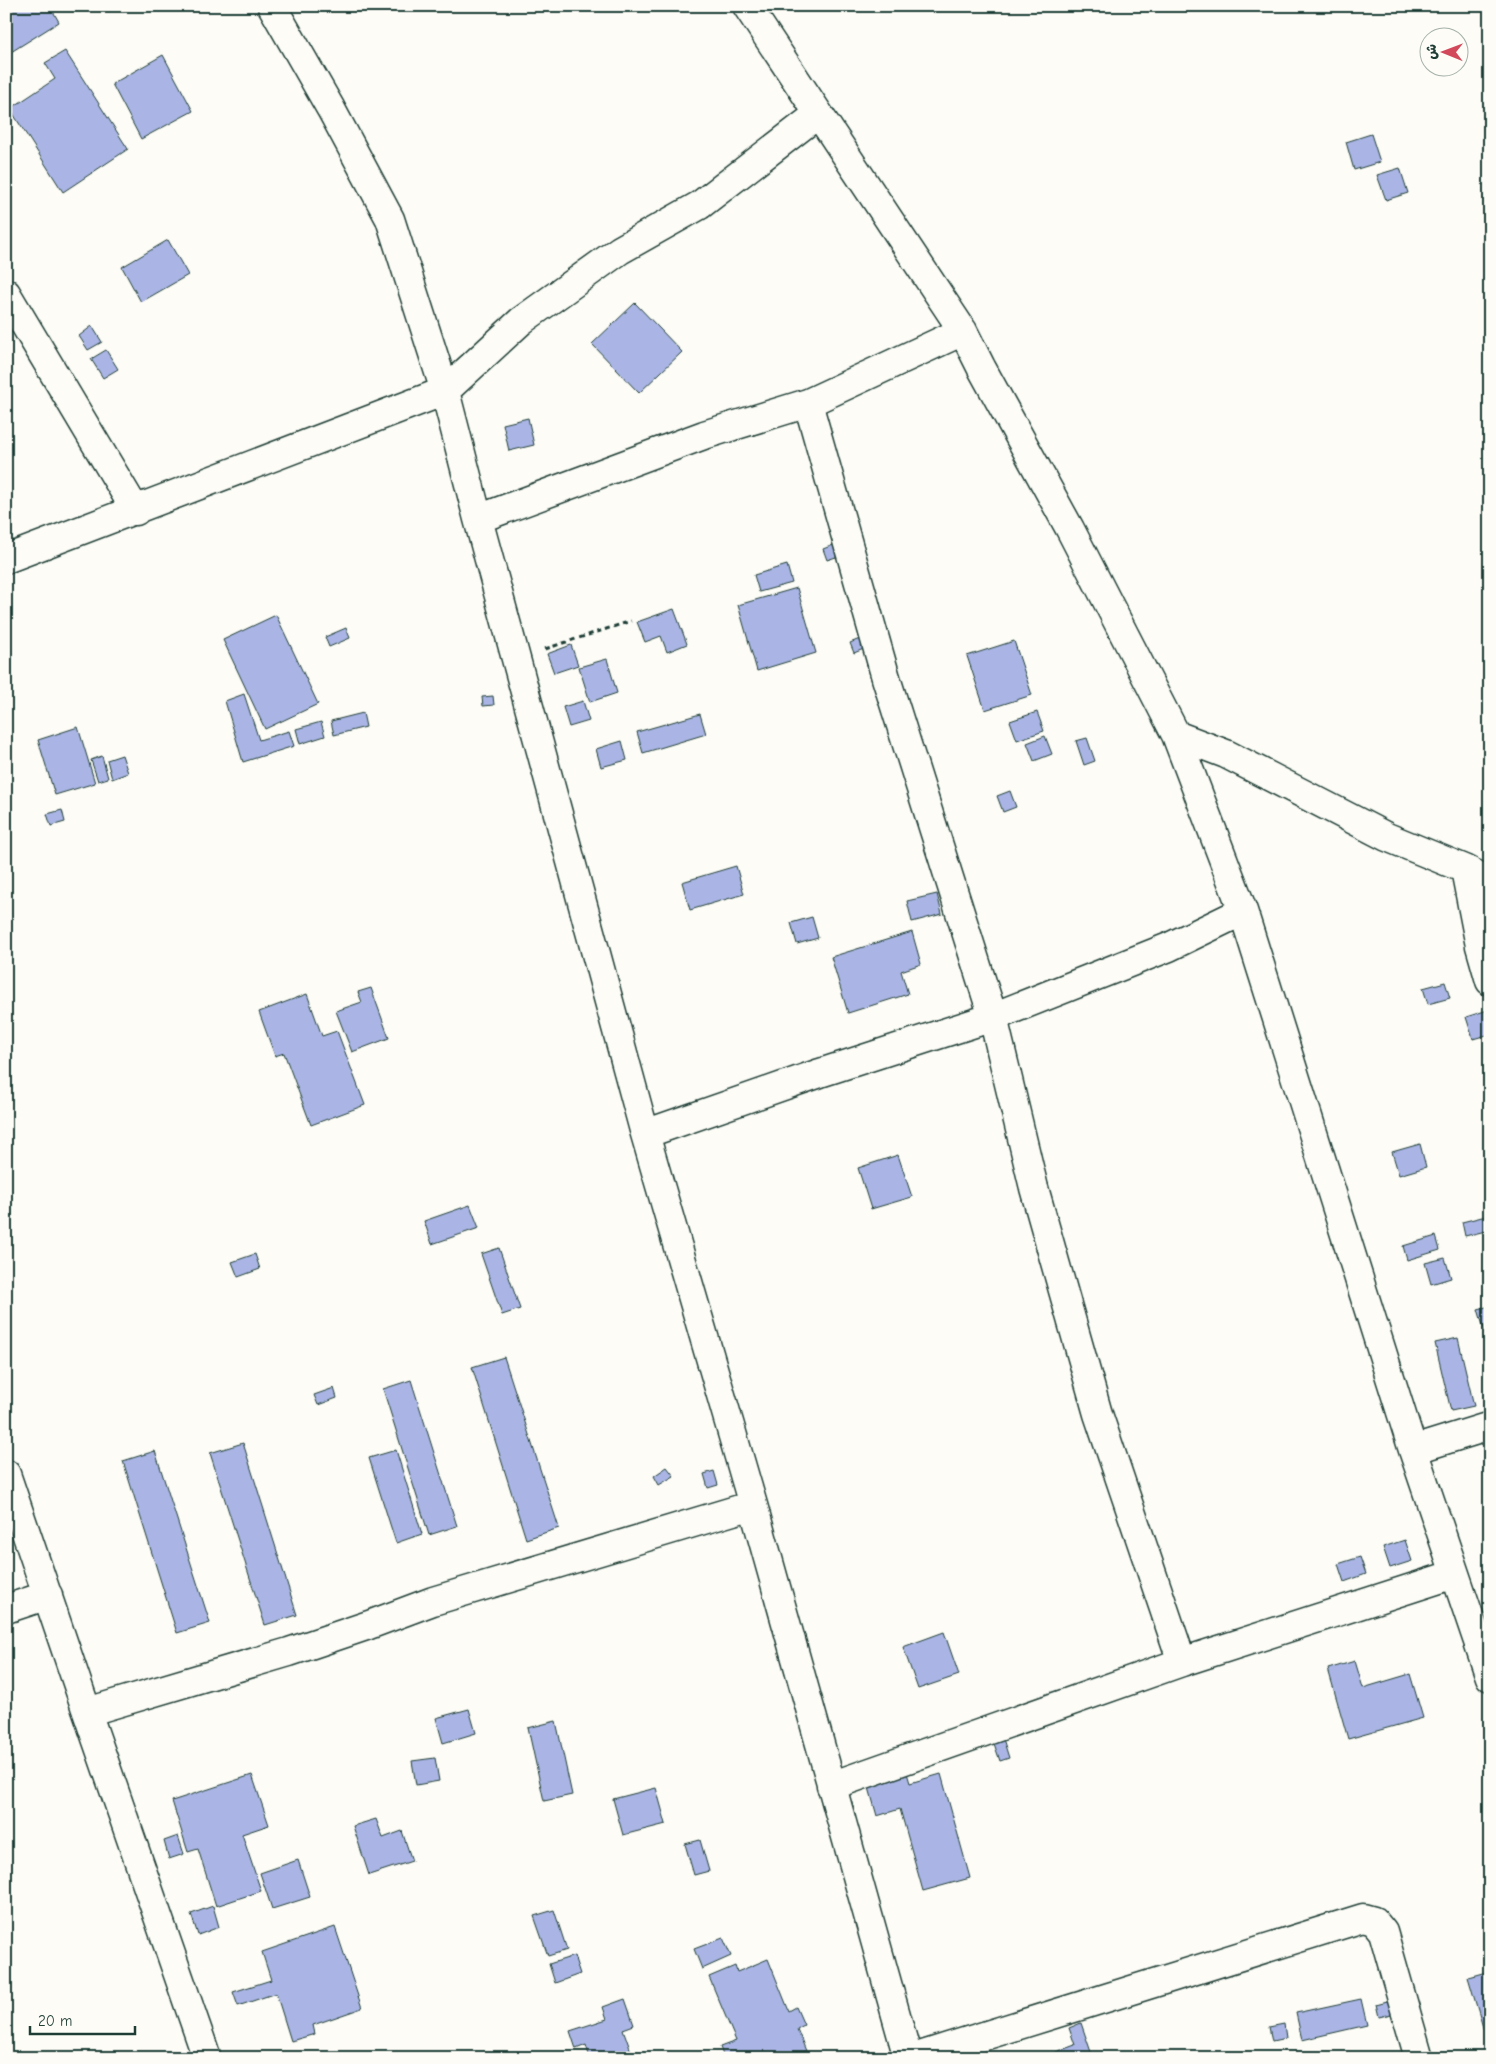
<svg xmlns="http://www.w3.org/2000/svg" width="1496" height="2064" font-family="'Comic Neue','Playpen Sans Arabic',sans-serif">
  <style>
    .building { fill: #aab5e5; stroke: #1f3d34 }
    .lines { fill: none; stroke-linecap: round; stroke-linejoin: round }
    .minor-casing { stroke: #1f3d34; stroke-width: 31 }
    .path { stroke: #1f3d34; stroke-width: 3; stroke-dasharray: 5 4; stroke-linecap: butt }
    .minor { stroke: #fdfcf7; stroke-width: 28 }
  </style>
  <rect width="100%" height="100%" fill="#fdfcf7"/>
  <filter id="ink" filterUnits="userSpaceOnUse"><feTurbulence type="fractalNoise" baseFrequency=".02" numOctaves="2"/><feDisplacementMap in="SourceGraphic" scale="10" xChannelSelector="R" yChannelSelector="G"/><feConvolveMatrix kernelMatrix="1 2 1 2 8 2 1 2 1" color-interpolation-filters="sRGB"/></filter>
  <g filter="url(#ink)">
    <path class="building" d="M6,6H50L59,22L11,52L6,44Z
      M65,51L128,149L63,192L10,109L55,79L45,63Z
      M163,55L193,111L141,139L112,84Z
      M1371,134L1380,162L1354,170L1346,142Z
      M1400,168L1408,193L1386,200L1377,175Z
      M168,240L188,275L141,302L122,267Z
      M635,303L682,352L639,393L592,344Z
      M92,326L102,342L88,350L79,336Z
      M106,350L118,369L103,378L91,359Z
      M528,418L534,445L509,451L503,424Z
      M836,544L839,556L827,560L823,549Z
      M787,565L792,583L759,592L754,575Z
      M797,588L816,653L757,671L738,605Z
      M674,609L687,644L667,652L661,636L645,642L637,622Z
      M276,615L318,704L265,729L223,640Z
      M346,628L350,638L329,647L325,637Z
      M862,638L866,648L854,653L850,643Z
      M1014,641L1032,695L985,710L967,656Z
      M571,645L578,665L554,673L547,654Z
      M607,659L617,693L590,702L579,667Z
      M244,694L259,740L289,731L294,746L243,762L225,701Z
      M493,696L494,705L483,706L482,697Z
      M583,701L589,721L569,727L563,707Z
      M1037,712L1044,731L1017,740L1010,721Z
      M363,713L366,727L334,735L331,721Z
      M700,714L706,734L643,753L637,732Z
      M321,722L325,736L300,744L296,729Z
      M78,727L95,783L55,795L38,740Z
      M1045,736L1052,754L1034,761L1027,743Z
      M1087,738L1095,761L1084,765L1076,741Z
      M622,741L627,760L601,767L596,749Z
      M122,755L128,773L112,779L107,760Z
      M102,756L108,778L98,781L91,760Z
      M1010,791L1016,807L1003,812L997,796Z
      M62,810L65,822L51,826L47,814Z
      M736,866L744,894L690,910L682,882Z
      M937,894L942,914L912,922L907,901Z
      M812,917L818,938L797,944L791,923Z
      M912,932L921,964L901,971L908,994L848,1013L831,957Z
      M1445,982L1450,998L1428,1004L1423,988Z
      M371,988L389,1038L352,1052L336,1011L362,1002L358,992Z
      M307,994L322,1036L337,1031L365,1105L311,1125L284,1053L275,1056L259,1012Z
      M1488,1010L1490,1034L1473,1039L1466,1017Z
      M1420,1144L1426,1167L1399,1175L1392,1152Z
      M898,1155L912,1197L871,1209L858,1168Z
      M470,1205L479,1228L432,1244L424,1221Z
      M1490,1215V1230L1465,1236L1462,1222Z
      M1436,1236L1440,1250L1407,1260L1403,1246Z
      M499,1248L520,1309L502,1315L481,1254Z
      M255,1254L260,1269L238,1277L232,1262Z
      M1445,1258L1451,1278L1431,1284L1425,1263Z
      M1490,1306V1349L1478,1309Z
      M1458,1338L1474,1406L1451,1411L1435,1343Z
      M504,1357L559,1528L526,1539L472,1367Z
      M411,1380L457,1526L429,1535L383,1389Z
      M334,1388L337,1398L318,1405L314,1395Z
      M243,1443L297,1615L265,1625L210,1453Z
      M396,1450L422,1534L396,1543L369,1458Z
      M155,1451L210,1623L177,1633L123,1461Z
      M667,1467L674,1476L659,1485L654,1476Z
      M714,1471L718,1485L708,1488L704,1474Z
      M1405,1540L1412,1561L1390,1568L1383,1547Z
      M1360,1557L1366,1574L1344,1582L1338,1564Z
      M944,1632L959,1675L918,1689L903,1647Z
      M1355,1661L1363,1688L1410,1674L1423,1718L1348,1739L1328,1669Z
      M469,1709L476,1733L443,1743L436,1718Z
      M556,1721L572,1795L544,1801L528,1728Z
      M1000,1729L1009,1758L1000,1761L990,1732Z
      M435,1758L439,1781L416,1785L412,1761Z
      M907,1773L910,1783L941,1774L970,1878L923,1891L900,1809L877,1816L868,1784Z
      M252,1775L269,1825L242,1834L261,1891L216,1906L198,1849L188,1852L172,1801Z
      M656,1788L666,1824L623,1835L613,1799Z
      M376,1819L383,1838L402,1831L412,1861L369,1875L353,1826Z
      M178,1836L184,1854L169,1859L164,1841Z
      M700,1840L709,1871L694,1875L685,1844Z
      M298,1860L310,1897L272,1909L260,1873Z
      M213,1906L219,1927L198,1935L191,1914Z
      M554,1910L567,1950L548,1956L534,1916Z
      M335,1927L362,2008L313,2025L315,2034L291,2041L276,1993L238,2006L233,1992L271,1980L262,1952Z
      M723,1938L731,1956L702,1969L694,1949Z
      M574,1956L580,1974L555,1983L549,1964Z
      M768,1959L789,2011L796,2007L804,2025L797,2029L806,2051L790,2058H724L720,2047L736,2041L709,1977L735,1966L737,1972Z
      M1490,1971V2051L1468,1977Z
      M625,1999L634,2025L623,2029L633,2057L590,2058L586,2045L576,2049L570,2031L607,2019L603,2007Z
      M1361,1999L1367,2025L1302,2040L1296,2013Z
      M1391,2000L1395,2013L1379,2017L1376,2004Z
      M1081,2023L1092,2055L1083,2058H1059L1056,2052L1075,2045L1069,2028Z
      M1284,2024L1286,2038L1272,2041L1269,2027Z"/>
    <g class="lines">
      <g class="minor-casing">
        <path id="minor" d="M272,6L331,109L390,219L445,391L521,321L620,250L700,205L818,114
          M747,6L963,331L981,367L1070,529L1176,735L1243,911L1413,1450L1490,1677
          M6,293L136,511
          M808,403L886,678L993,1017L1034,1188L1098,1414L1182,1662L1455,1574
          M478,519L704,435L808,403L963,331
          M6,559L445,391L478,519L645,1134L753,1505L908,2058
          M1176,735L1226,754L1387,837L1465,869L1490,882
          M1465,869L1480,946L1490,981
          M645,1134L820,1073L993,1017L1169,947L1243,911
          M1413,1450L1490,1426
          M6,1474L87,1712L207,2058
          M6,1609L48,1595
          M87,1712L289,1652L369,1625L433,1601L753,1505
          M831,1786L1182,1662
          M913,2058L1363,1918L1374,1921L1383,1932L1419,2058"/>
      </g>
      <path class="path" d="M545,649L631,621"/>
      <use href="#minor" class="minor"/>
    </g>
  </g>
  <rect width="1496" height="2064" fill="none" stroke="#fdfcf7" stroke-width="25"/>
  <rect x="12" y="12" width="1471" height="2039" fill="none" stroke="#1f3d34" stroke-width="2" filter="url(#ink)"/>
  <g transform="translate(1444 52) rotate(271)"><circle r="24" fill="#fdfcf7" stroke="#a4b0a9"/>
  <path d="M0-4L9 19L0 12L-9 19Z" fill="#d1495b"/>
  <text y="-8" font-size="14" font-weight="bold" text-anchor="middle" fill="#1f3d34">ش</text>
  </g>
  <path d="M30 2026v8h105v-8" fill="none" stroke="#1f3d34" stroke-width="2.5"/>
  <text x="38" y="2026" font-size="15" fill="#1f3d34" stroke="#fdfcf7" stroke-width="4" paint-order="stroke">20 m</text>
</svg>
